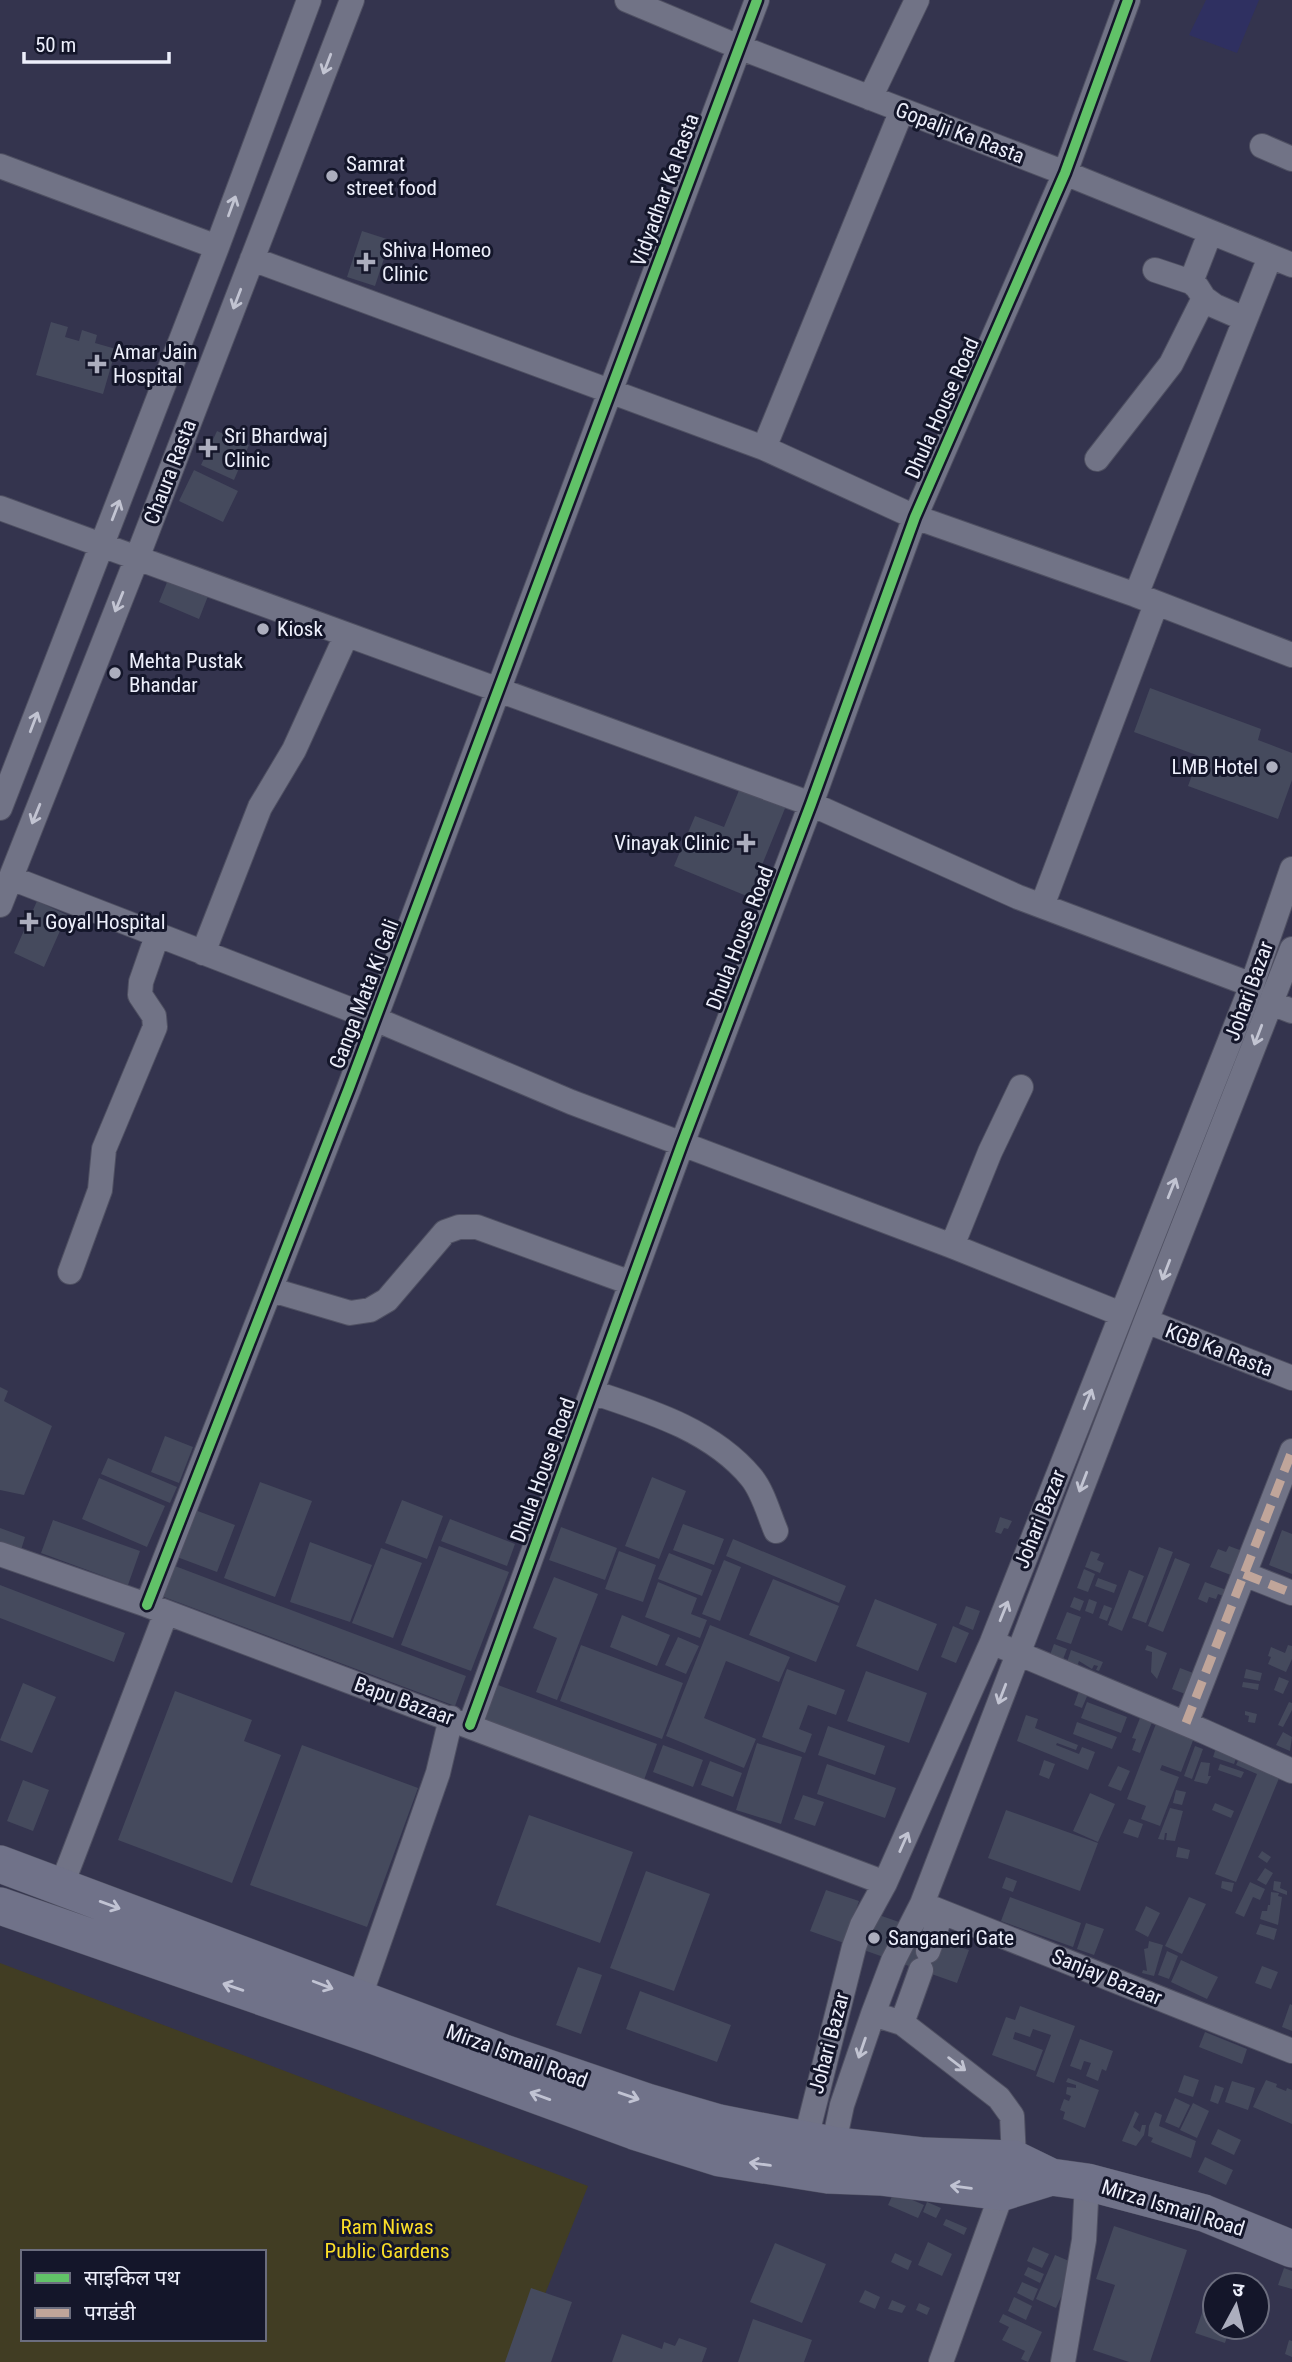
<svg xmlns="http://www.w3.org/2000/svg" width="1292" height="2362" font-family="'Roboto Condensed','Noto Sans Devanagari',sans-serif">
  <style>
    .built { fill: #2f3061 }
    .green { fill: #413d23; fill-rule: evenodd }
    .building { fill: #454a5d }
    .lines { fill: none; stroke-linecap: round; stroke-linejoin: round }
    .minor-casing { stroke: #4f5062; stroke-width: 26 }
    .highway-casing { stroke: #4f5062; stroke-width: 38 }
    .minor { stroke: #717386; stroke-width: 24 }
    .highway { stroke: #707289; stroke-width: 37 }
    .quiet { stroke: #c0a59a; stroke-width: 9; stroke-dasharray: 18 9; stroke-linecap: butt }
    .cycleway-casing { stroke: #14162a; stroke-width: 15 }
    .cycleway { stroke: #61c268; stroke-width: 10 }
    .oneway { stroke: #c2c4d2 }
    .oneway2 { stroke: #c1c3d3 }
    .poi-dot { fill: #acaebe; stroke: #14162a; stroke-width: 2.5 }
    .labels { text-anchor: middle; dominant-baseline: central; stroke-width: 6; stroke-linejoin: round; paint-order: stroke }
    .street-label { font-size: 21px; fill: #edeffb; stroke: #14162a }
    .poi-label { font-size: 21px; fill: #edeffb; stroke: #14162a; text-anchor: start }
    .park-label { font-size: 21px; fill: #fade28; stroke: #14162a }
  </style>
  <rect width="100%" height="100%" fill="#34344e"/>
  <path class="built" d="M1206,0H1259L1237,53L1189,35Z"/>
  <path class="green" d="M0,1963L588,2186L518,2362H0ZM23,2252H264V2339H23Z"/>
  <path class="building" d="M362,231L390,240L375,286L347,277Z
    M51,322L68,327L65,337L79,341L82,330L97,335L95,343L116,349L103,394L36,375Z
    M217,431L249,445L234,480L201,465Z
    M194,470L238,491L223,522L179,501Z
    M170,575L210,591L199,619L159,602Z
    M1150,688L1261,729L1258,740L1292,753V780L1278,819L1188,786L1199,756L1134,732Z
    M742,783L788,801L749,897L674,866L695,816L724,827Z
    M37,901L67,915L44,967L14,953Z
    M0,1387L8,1391L4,1401L52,1426L24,1495L0,1490Z
    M165,1436L193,1447L179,1483L151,1472Z
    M108,1458L177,1487L170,1503L101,1474Z
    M652,1477L686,1491L659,1559L625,1546Z
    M99,1478L165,1506L147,1547L82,1519Z
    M260,1482L312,1501L275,1597L224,1578Z
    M402,1500L443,1516L427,1559L385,1543Z
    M195,1510L235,1525L217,1572L177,1557Z
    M1000,1517L1012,1521L1008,1529L1004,1528L1001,1534L995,1532Z
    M450,1519L515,1544L507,1566L441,1541Z
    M53,1520L140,1551L128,1585L41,1553Z
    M683,1524L724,1539L714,1565L673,1550Z
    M561,1527L617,1548L605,1580L549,1560Z
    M0,1528L25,1537L21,1550L0,1543Z
    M1282,1530L1292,1534V1574L1269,1565Z
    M733,1539L846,1586L839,1603L726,1556Z
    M310,1542L372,1565L350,1622L290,1602Z
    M439,1546L509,1572L471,1671L401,1645Z
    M1229,1546L1245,1552L1236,1577L1210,1567L1218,1549L1226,1552Z
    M1159,1547L1173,1552L1146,1623L1132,1618Z
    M381,1548L422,1563L393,1638L352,1623Z
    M619,1551L656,1565L643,1602L605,1589Z
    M1091,1551L1100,1554L1097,1560L1104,1563L1100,1573L1085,1567Z
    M669,1553L712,1570L702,1596L658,1579Z
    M1175,1558L1190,1564L1163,1632L1148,1626Z
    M724,1560L741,1567L720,1621L702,1614Z
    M167,1563L466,1676L455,1706L156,1594Z
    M1084,1569L1095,1574L1088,1592L1077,1588Z
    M1129,1570L1144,1576L1122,1631L1108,1625Z
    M554,1577L598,1594L557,1700L536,1692L557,1638L533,1628Z
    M1098,1578L1117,1585L1114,1593L1095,1586Z
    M773,1579L839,1606L816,1662L749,1635Z
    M658,1582L697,1598L691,1614L707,1620L700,1638L645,1617Z
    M1205,1582L1229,1591L1226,1597L1218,1594L1216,1599L1209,1597L1207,1603L1198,1599Z
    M0,1585L125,1633L114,1662L0,1618Z
    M1074,1597L1084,1601L1080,1611L1070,1607Z
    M875,1599L937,1624L918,1671L856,1646Z
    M1089,1599L1097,1602L1093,1614L1085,1611Z
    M1104,1605L1112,1608L1107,1621L1099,1618Z
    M966,1606L980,1611L973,1630L959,1624Z
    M1067,1612L1081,1617L1071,1644L1056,1639Z
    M622,1615L670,1635L657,1666L610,1647Z
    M710,1625L790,1657L779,1682L726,1661L704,1718L756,1739L744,1768L666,1736Z
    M953,1626L969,1633L956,1663L941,1657Z
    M678,1637L699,1646L686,1674L665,1665Z
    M1054,1644L1067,1649L1060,1667L1047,1663Z
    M581,1645L683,1683L662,1739L560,1701Z
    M1147,1645L1167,1653L1157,1679L1151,1672L1152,1652L1145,1650Z
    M1288,1645L1292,1646V1659L1286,1672L1268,1664L1271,1657L1268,1656L1271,1647L1285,1653Z
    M1071,1650L1103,1662L1099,1671L1096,1670L1098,1666L1094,1665L1092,1669L1079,1661L1075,1672L1065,1668Z
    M1180,1668L1201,1676L1193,1697L1172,1689Z
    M787,1669L845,1690L836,1715L808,1705L799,1729L812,1734L805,1753L762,1737Z
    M1246,1669L1262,1673L1260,1681L1244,1678Z
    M866,1671L927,1693L909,1743L847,1721Z
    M1279,1677L1289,1681L1283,1694L1274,1690Z
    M490,1682L657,1744L644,1780L476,1718Z
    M1243,1682L1259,1684L1258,1690L1242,1687Z
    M23,1683L56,1697L32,1753L0,1740Z
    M175,1691L252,1720L244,1741L281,1755L232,1883L118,1840Z
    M1079,1691L1088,1694L1082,1708L1074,1705Z
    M1087,1702L1127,1717L1121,1733L1081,1718Z
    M1289,1702L1292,1703V1710L1283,1727L1278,1725Z
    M1144,1708L1156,1712L1140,1753L1132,1750L1136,1739L1132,1738Z
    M1245,1711L1257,1714L1255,1723L1248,1722L1249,1716L1245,1715Z
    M1026,1715L1038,1719L1035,1728L1078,1745L1076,1750L1057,1743L1056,1745L1079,1754L1082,1747L1095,1752L1088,1770L1017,1741Z
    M1159,1716L1197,1730L1181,1772L1162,1765L1160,1770L1179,1777L1160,1826L1141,1819L1146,1806L1127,1799Z
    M1077,1722L1117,1737L1112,1749L1073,1734Z
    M828,1726L885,1746L875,1775L818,1755Z
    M1283,1732L1292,1737L1290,1751L1276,1745Z
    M1218,1742L1239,1750L1234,1764L1213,1757Z
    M757,1743L802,1757L781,1824L736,1810Z
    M302,1745L418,1788L367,1927L250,1885Z
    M663,1745L703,1760L693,1787L653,1772Z
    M1195,1746L1203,1749L1192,1779L1184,1776Z
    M1241,1754L1282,1771L1236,1882L1215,1874L1257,1774L1236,1765Z
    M1044,1760L1055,1764L1049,1779L1039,1775Z
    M710,1761L742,1773L733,1797L701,1785Z
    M1201,1762L1210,1763L1208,1776H1211L1207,1784L1194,1781Z
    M827,1764L896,1788L885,1818L817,1794Z
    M1220,1764L1244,1772L1241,1778L1218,1770Z
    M1118,1766L1130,1771L1121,1791L1108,1786Z
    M23,1780L49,1790L33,1831L7,1821Z
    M1176,1790L1186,1792L1182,1805L1173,1803Z
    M1090,1793L1115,1804L1098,1842L1073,1831Z
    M803,1795L824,1802L815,1826L794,1819Z
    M1215,1803L1234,1811L1231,1818L1212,1810Z
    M1170,1808L1183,1811L1175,1841L1166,1840L1167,1833H1165L1164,1840L1158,1839Z
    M1006,1810L1098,1843L1080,1891L988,1858Z
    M529,1815L633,1852L600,1943L496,1905Z
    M1129,1819L1143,1824L1138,1838L1123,1833Z
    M1178,1847L1190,1850L1188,1859L1176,1857Z
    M1262,1851L1271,1857L1267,1863L1258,1857Z
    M1265,1868L1273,1873L1266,1885L1257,1880Z
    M646,1871L710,1894L674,1991L610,1968Z
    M1006,1877L1017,1881L1013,1892L1002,1888Z
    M1222,1881L1234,1883L1232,1892L1221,1888Z
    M1274,1881L1281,1882L1280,1888L1287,1891V1895L1273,1890Z
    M1250,1882L1265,1889L1260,1900L1253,1897L1244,1917L1235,1913Z
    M826,1890L859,1901L852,1921L873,1913L925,1931L938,1940L969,1950L957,1983L810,1931Z
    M1271,1892L1279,1893L1278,1896L1282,1897L1278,1925L1260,1919L1262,1911H1267L1268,1905H1270Z
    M1010,1897L1081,1923L1073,1947L1001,1921Z
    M1189,1897L1206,1904L1182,1954L1165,1946Z
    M1146,1906L1160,1913L1148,1937L1135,1930Z
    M1086,1923L1104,1929L1094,1955L1077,1949Z
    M1260,1924L1277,1929L1274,1940L1256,1934Z
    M1149,1941L1163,1945L1154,1976L1142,1973L1143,1970L1147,1971L1144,1949L1148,1948Z
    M1167,1951L1178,1956L1169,1979L1158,1975Z
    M1181,1960L1218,1977L1207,1999L1171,1982Z
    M1262,1966L1278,1972L1271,1989L1255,1983Z
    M578,1967L602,1975L581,2034L556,2025Z
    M640,1991L731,2025L717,2062L626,2029Z
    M1290,2004L1292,2005V2031L1282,2027Z
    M1020,2006L1075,2026L1054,2083L1036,2076L1051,2035L1033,2029L1030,2037L1015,2032L1013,2039L1043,2050L1035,2071L992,2055L1006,2017L1015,2020Z
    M1205,2032L1247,2049L1242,2064L1199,2047Z
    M1080,2039L1113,2051L1106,2071L1102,2069L1098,2081L1086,2076L1091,2063L1084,2061L1081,2070L1070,2066Z
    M1184,2075L1199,2080L1193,2097L1178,2092Z
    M1068,2078L1099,2090L1085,2128L1063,2119L1065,2112L1060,2110L1064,2099L1069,2101L1071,2096L1066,2094L1067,2087L1076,2088V2085L1066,2082Z
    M1266,2080L1277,2084L1276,2087L1286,2091L1287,2088L1292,2090V2124L1253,2107Z
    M1232,2081L1255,2088L1248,2110L1225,2102Z
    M1215,2085L1224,2088L1218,2104L1210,2101Z
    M1175,2098L1190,2105L1179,2128L1165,2122Z
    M1193,2103L1209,2111L1197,2138L1180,2130Z
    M1135,2111L1139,2114L1133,2127L1140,2132L1142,2125H1146L1144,2135L1136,2146L1122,2141Z
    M1155,2112L1162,2115L1159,2126L1196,2141L1191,2158L1151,2142L1153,2138L1148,2136L1149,2126Z
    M1218,2129L1241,2140L1234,2155L1211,2144Z
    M1205,2157L1233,2170L1226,2185L1198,2172Z
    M894,2192L924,2205L918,2218L888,2205Z
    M927,2202L941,2208L936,2218L923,2212Z
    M946,2219L967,2228L964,2235L943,2225Z
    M1114,2226L1187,2250L1150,2362H1129L1093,2350L1115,2285L1096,2279Z
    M928,2242L952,2254L942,2276L918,2265Z
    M775,2243L826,2264L802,2323L750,2302Z
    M1033,2247L1049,2254L1042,2268L1027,2261Z
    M895,2253L912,2261L908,2270L891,2262Z
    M1055,2255L1076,2264L1056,2308L1036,2299Z
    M1028,2267L1044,2274L1040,2283L1024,2275Z
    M1284,2268L1292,2271V2289L1278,2285Z
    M1022,2282L1038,2289L1033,2301L1017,2293Z
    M1211,2287L1215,2288V2327H1230L1225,2343L1195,2333Z
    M531,2288L572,2302L551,2362H505Z
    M865,2290L880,2297L875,2309L859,2302Z
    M1014,2297L1032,2306L1026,2320L1008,2311Z
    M892,2300L906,2306L902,2313L888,2309Z
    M919,2303L930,2308L927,2315L916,2310Z
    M1003,2314L1042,2332L1028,2362L1021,2359L1025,2351L1002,2340L1009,2327L999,2322Z
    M753,2319L812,2340L804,2362H738Z
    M622,2334L662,2349L664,2342L675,2346L679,2338L707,2348L702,2362H612Z
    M1289,2340L1292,2341V2357L1285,2354Z"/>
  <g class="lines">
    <g class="minor-casing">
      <path id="minor" d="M627,0L739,47L1065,173L1292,265
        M870,98L917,0
        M1262,146L1292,159
        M0,166L217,247
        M252,259L764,448L915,517L1136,595L1292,655
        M1155,270L1191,282L1197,287L1204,298L1215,306L1245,319
        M1191,282L1210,233
        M764,448L902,110
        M1097,459L1171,364L1204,298
        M0,508L811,804L1018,897L1252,985
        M1136,595L1270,257
        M0,808L217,247L309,0
        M11,878L375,1019L571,1102L952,1246L1121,1314
        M0,905L137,558L352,0
        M1042,906L1156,604
        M203,953L260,807L294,750L346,636
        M1271,1003L1292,1011
        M952,1246L990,1152L1021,1087
        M70,1272L100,1190L104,1149L155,1027L154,1016L140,995L141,982L157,936
        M272,1290L350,1313L370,1310L387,1300L445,1232L459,1227H477L631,1283
        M1146,1321L1292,1378
        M592,1392C649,1411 712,1430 751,1477C763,1491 769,1515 776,1531
        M0,1554L147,1605L885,1883
        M1244,1574L1292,1593
        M147,1605L349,1088L757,0
        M1003,1647L1203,1731L1292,1771
        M1186,1723L1292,1451
        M470,1725L682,1144L811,804L915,517L1065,173L1128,0
        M61,1887L166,1613
        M922,1904L1292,2051
        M928,1951L942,1912
        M359,1999L438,1773L451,1718
        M873,2014L902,2023L999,2098L1012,2116L1014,2159L941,2362
        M902,2023L921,1970
        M802,2154L854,1947L862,1925L885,1883L992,1642L1252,985L1292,869
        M830,2161L842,2105L873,2014L893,1961L922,1904L1146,1321L1292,949
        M1063,2362L1084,2240L1087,2182"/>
    </g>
    <g class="highway-casing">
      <path id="highway" d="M0,1864L504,2053L647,2102L719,2123L832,2145L924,2156L1014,2159L1051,2177L1087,2182L1204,2213L1292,2249
        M0,1906L375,2036L634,2131L720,2158L828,2175L880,2177L1003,2192L1051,2177"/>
    </g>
    <use href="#minor" class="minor"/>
    <use href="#highway" class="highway"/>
    <path class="quiet" d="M1244,1574L1292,1593
      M1186,1723L1292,1451"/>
    <g class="cycleway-casing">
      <path id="cycleway" d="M147,1605L349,1088L757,0
        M470,1725L682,1144L811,804L915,517L1065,173L1128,0"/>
    </g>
    <use href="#cycleway" class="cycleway"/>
  </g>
  <defs><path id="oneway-shaft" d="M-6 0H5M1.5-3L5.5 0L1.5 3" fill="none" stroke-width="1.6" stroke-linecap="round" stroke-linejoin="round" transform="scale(1.75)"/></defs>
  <g class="oneway">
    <use href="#oneway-shaft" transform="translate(327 64) rotate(111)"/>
    <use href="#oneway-shaft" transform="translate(232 206) rotate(-70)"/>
    <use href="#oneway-shaft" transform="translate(237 299) rotate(111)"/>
    <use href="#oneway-shaft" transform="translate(116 510) rotate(-69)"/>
    <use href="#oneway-shaft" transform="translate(119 602) rotate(112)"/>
    <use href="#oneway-shaft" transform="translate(34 722) rotate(-69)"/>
    <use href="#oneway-shaft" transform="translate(36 814) rotate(112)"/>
    <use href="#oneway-shaft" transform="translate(1258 1035) rotate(111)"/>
    <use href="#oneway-shaft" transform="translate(1172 1188) rotate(-68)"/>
    <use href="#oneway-shaft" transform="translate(1166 1270) rotate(111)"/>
    <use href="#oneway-shaft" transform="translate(1088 1399) rotate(-68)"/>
    <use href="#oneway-shaft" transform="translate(1083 1482) rotate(111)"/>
    <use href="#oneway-shaft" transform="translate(1004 1611) rotate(-68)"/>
    <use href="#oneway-shaft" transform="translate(1002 1694) rotate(111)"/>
    <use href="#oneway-shaft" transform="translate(904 1842) rotate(-66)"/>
    <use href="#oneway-shaft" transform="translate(862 2048) rotate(109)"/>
    <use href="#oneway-shaft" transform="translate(957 2064) rotate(37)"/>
  </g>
  <g class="oneway2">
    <use href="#oneway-shaft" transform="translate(110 1905) rotate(20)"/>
    <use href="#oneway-shaft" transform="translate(323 1985) rotate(21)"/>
    <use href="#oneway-shaft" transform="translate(233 1987) rotate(-161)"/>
    <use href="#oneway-shaft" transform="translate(540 2096) rotate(-160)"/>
    <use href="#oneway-shaft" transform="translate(629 2096) rotate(19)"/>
    <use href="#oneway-shaft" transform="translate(760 2164) rotate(-172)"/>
    <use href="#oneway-shaft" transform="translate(961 2187) rotate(-173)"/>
  </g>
  <g class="poi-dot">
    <circle cx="332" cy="176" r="7"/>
    <path d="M362.5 251.5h7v7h7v7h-7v7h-7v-7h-7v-7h7z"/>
    <path d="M93.5 353.5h7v7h7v7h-7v7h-7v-7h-7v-7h7z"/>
    <path d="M204.5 437.5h7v7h7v7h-7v7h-7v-7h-7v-7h7z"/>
    <circle cx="263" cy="629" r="7"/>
    <circle cx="115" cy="673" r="7"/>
    <circle cx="1272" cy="767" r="7"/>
    <path d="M742.5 832.5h7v7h7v7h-7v7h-7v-7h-7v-7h7z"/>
    <path d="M25.5 911.5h7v7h7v7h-7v7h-7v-7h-7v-7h7z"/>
    <circle cx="874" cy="1938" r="7"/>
  </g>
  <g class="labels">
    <g class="street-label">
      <text transform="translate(960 133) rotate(21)">Gopalji Ka Rasta</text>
      <text transform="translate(665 190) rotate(-70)">Vidyadhar Ka Rasta</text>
      <text transform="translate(942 408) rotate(-66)">Dhula House Road</text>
      <text transform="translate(170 472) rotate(-69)">Chaura Rasta</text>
      <text transform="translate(740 938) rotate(-69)">Dhula House Road</text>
      <text transform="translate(1249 991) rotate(-70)">Johari Bazar</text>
      <text transform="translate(364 994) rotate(-69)">Ganga Mata Ki Gali</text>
      <text transform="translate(1219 1350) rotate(21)">KGB Ka Rasta</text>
      <text transform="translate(543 1470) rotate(-70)">Dhula House Road</text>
      <text transform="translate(1040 1519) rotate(-68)">Johari Bazar</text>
      <text transform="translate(404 1701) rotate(20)">Bapu Bazaar</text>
      <text transform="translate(1107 1977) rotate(22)">Sanjay Bazaar</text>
      <text transform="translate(829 2043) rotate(-75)">Johari Bazar</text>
      <text transform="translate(517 2056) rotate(20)">Mirza Ismail Road</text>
      <text transform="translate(1173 2208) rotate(17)">Mirza Ismail Road</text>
    </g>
    <g class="poi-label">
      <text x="346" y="164">Samrat<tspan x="346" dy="24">street food</tspan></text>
      <text x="382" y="250">Shiva Homeo<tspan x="382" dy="24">Clinic</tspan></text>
      <text x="113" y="352">Amar Jain<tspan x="113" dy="24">Hospital</tspan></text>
      <text x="224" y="436">Sri Bhardwaj<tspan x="224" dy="24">Clinic</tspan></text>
      <text x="277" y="629">Kiosk</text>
      <text x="129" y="661">Mehta Pustak<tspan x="129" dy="24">Bhandar</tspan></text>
      <text x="1258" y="767" text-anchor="end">LMB Hotel</text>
      <text x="730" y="843" text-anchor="end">Vinayak Clinic</text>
      <text x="45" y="922">Goyal Hospital</text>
      <text x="888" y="1938">Sanganeri Gate</text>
    </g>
    <g class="park-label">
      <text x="387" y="2227">Ram Niwas<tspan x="387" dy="24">Public Gardens</tspan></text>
    </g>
  </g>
  <rect x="21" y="2250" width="245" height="91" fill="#14162a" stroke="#6b6d7e" stroke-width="2"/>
  <rect x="35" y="2273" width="35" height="10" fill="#61c268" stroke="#6b6d7e" stroke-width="2"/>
  <text x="84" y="2285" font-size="21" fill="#edeffb">साइकिल पथ</text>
  <rect x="35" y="2308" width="35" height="10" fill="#c0a59a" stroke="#6b6d7e" stroke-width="2"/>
  <text x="84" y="2320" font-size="21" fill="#edeffb">पगडंडी</text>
  <g transform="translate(1236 2306) rotate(7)"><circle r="33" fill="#14162a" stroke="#6b6d7e" stroke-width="2"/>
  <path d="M0-5L12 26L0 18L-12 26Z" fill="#acaebe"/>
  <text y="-10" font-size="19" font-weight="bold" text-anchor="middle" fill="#edeffb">उ</text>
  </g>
  <path d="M24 52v10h145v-10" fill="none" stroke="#edeffb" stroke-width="3.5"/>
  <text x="35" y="52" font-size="21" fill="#edeffb" stroke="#14162a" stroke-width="5" paint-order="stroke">50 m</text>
</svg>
